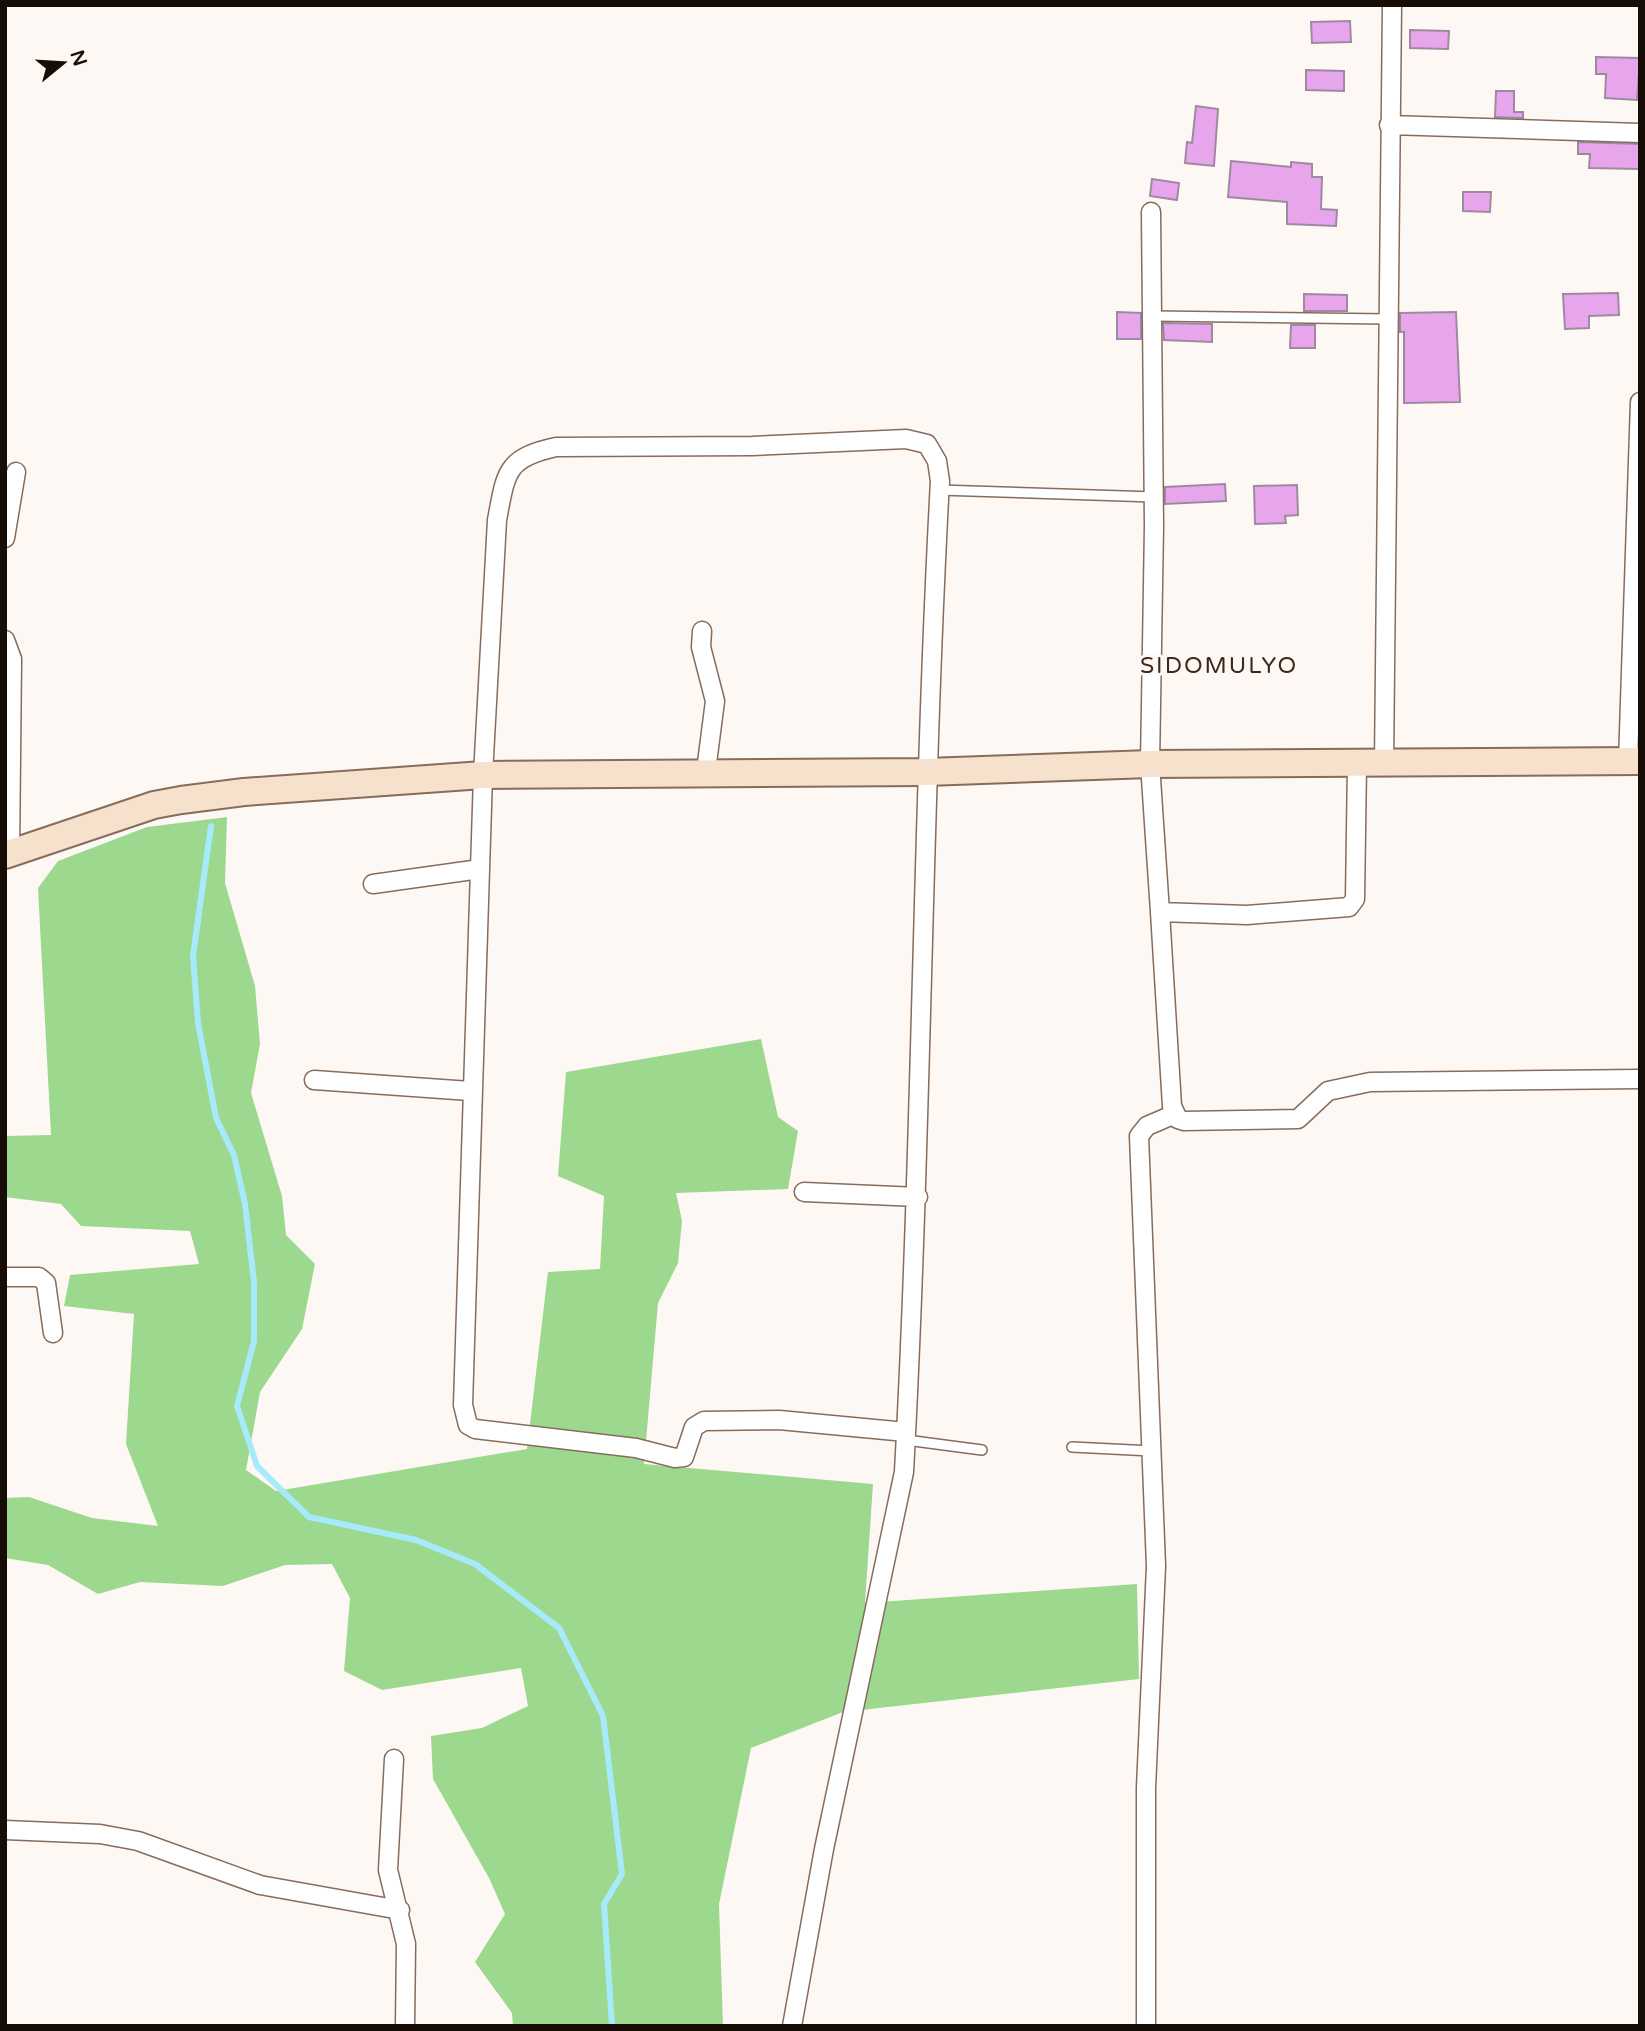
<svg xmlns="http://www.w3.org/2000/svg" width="1645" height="2031" font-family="'Varela Round',sans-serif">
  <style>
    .forest { fill: #9cd88e }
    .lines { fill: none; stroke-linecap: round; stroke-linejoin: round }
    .stream { stroke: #a7eafb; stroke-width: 6 }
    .building { fill: #e7a6ec; stroke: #9f89a1; stroke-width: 2 }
    .lane-casing { stroke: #866c5b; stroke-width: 12 }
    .street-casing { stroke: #866c5b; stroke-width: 21 }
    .secondary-casing { stroke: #866c5b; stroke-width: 30 }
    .lane { stroke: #fff; stroke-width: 9 }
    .street { stroke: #fff; stroke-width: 18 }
    .secondary { stroke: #f6e1cd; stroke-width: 26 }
    .labels { text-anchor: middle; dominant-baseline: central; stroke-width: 6; stroke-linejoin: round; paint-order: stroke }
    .quarter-label { font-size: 23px; letter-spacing: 2px; fill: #3e2718; stroke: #fef8f4 }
  </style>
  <rect width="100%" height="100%" fill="#fef8f4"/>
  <path class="forest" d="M227,817L225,883L255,986L260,1044L251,1093L282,1196L286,1235L315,1264L302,1329L260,1392L246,1470L276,1491L527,1449L548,1272L600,1269L604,1196L558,1176L566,1072L761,1039L778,1117L798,1131L788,1189L676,1193L682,1221L678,1263L658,1303L644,1464L873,1484L865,1603L1137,1584L1139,1679L843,1712L751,1748L719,1904L723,2026H513L512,2013L475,1962L505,1914L489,1878L433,1779L431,1736L482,1728L528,1706L521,1668L382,1690L344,1671L350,1598L332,1564L285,1565L223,1586L140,1582L98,1594L48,1565L5,1558V1498L29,1497L92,1518L158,1526L126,1444L134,1314L64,1306L70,1275L199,1264L190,1231L81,1226L61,1204L5,1197V1136L51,1135L38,888L58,861L147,827Z"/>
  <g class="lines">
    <path class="stream" d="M211,826L193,956L198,1023L216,1118L234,1155L245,1204L254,1282V1341L237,1406L257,1466L309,1517L416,1540L475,1564L559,1628L603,1716L622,1874L604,1904L612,2026"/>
  </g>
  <path class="building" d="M1350,21L1351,42L1312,43L1311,22Z
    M1410,30L1449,31L1448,49L1410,48Z
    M1596,57L1640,58L1637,100L1605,98L1606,74H1596Z
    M1306,70L1344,71V91L1306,90Z
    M1496,91H1514V112H1523V118L1495,117Z
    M1196,106L1218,109L1214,166L1185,163L1187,142L1192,143Z
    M1578,142L1640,144V169L1589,168L1590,154H1578Z
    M1231,161L1291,167V162L1312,164V177H1322L1321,209L1337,210L1336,226L1287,224V202L1228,197Z
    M1152,179L1179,183L1177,200L1150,196Z
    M1463,192H1491L1490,212L1463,211Z
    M1618,293L1619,315L1589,316V328L1565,329L1563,294Z
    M1304,294L1347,295V311H1304Z
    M1117,312L1141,313V339H1117Z
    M1456,312L1460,402L1404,403V332H1400V313Z
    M1163,323L1212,324V342L1164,340Z
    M1291,325H1315V348H1290Z
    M1225,484L1226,501L1165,504V487Z
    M1297,485L1298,515L1285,516L1286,523L1255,524L1254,486Z"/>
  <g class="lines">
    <g class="lane-casing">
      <path id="lane" d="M1152,316L1387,319
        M939,490L1154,497
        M906,1440L982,1450
        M1072,1447L1152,1451"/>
    </g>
    <g class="street-casing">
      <path id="street" d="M1389,125L1640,133
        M1151,212L1154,526L1150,764L1160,912L1247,915L1349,907L1355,899L1357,764
        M5,538L16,472
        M702,631L701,647L715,701L706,771
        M5,640L12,659L10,854
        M1628,762L1640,402
        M1384,764L1392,5
        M373,884L480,869
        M1160,912L1172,1106L1178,1119L1184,1121L1298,1119L1328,1091L1370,1082L1640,1079
        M314,1080L470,1091
        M804,1192L918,1197
        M5,1277H39L46,1283L53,1333
        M394,1759L388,1870L406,1944L405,2026
        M5,1830L100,1834L138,1841L260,1885L400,1910
        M792,2026L824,1849L904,1472C922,1141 922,811 940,481L937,461L927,444L906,439L752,446L556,447C505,458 506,473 497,520L483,775L463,1405L468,1425L475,1429L636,1448L675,1458L684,1457L694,1427L704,1421L779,1420L906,1432
        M1146,2026V1788L1156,1566L1139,1136L1147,1126L1175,1114"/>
    </g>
    <g class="secondary-casing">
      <path id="secondary" d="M5,855L154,805L181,800L244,792L483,775L926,772L1150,764L1640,761"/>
    </g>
    <use href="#lane" class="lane"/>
    <use href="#street" class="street"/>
    <use href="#secondary" class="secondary"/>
  </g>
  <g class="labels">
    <g class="quarter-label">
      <text x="1219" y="666">SIDOMULYO</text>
    </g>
  </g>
  <rect width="1645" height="2031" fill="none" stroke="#170d07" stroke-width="14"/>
  <g transform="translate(63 63) rotate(72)" stroke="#fef8f4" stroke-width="5" paint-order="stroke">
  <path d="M0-5L12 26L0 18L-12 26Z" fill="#170d07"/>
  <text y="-10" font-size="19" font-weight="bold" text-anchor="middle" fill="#170d07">N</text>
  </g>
</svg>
